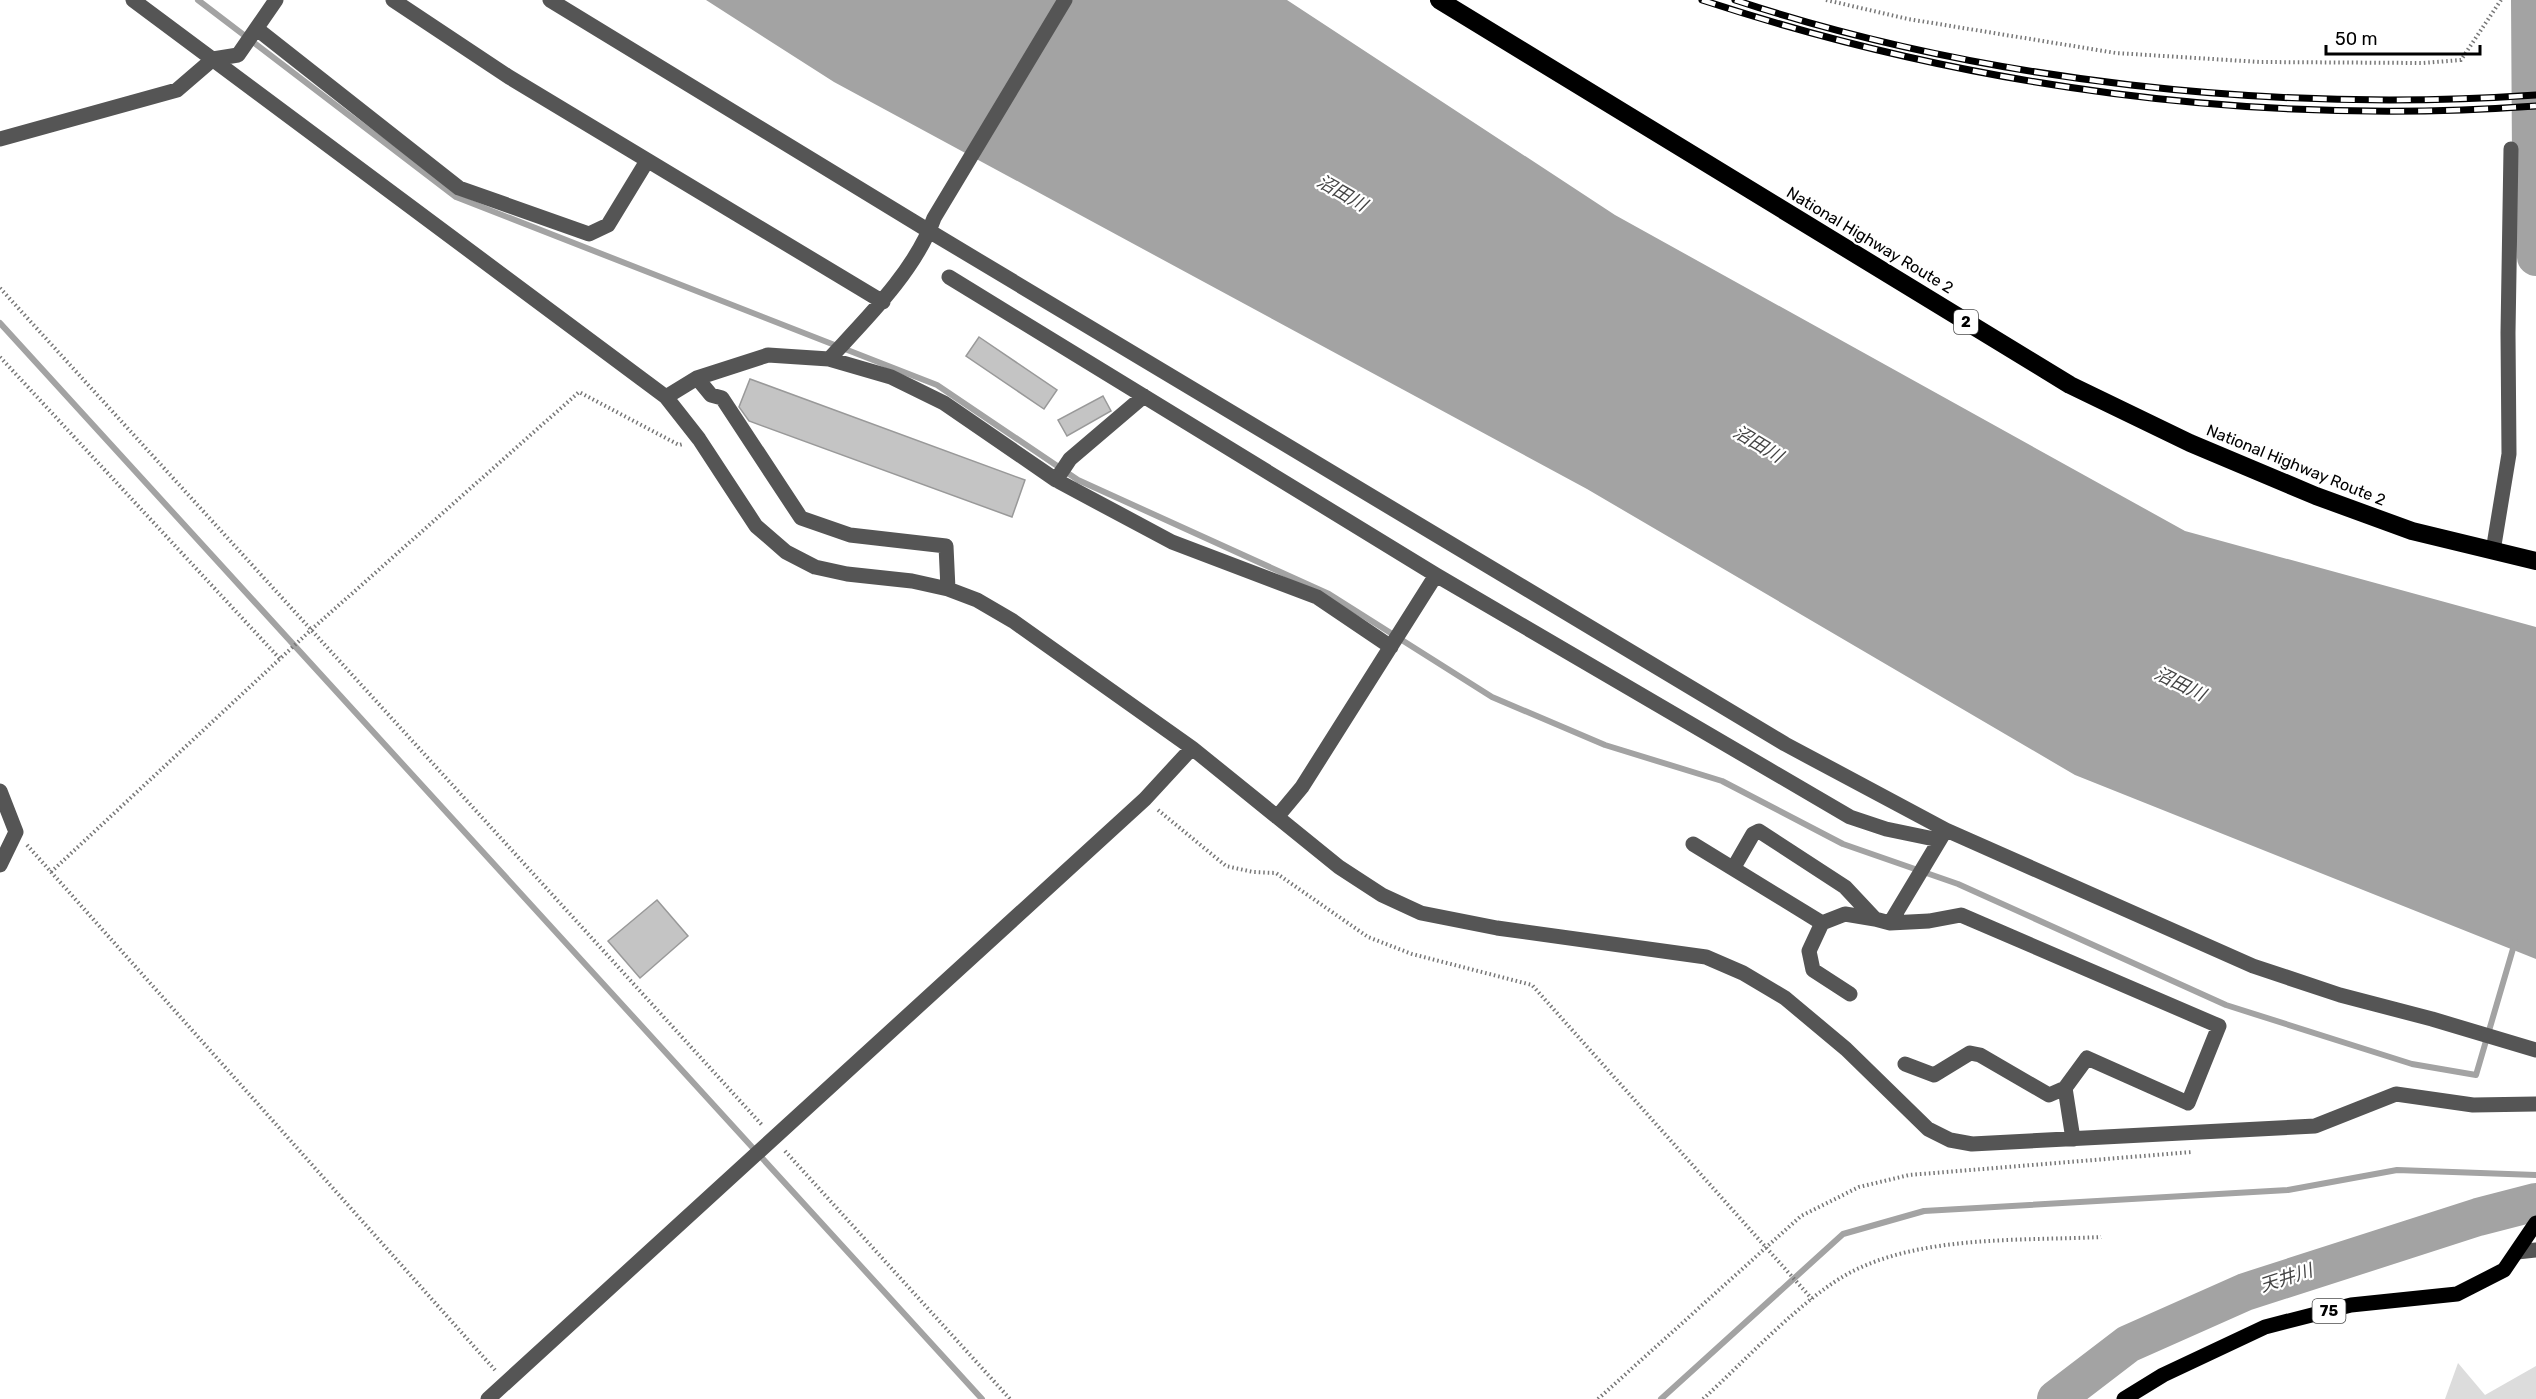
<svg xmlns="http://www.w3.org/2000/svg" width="2536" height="1399" font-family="Rubik,'Noto Sans JP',sans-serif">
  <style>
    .green { fill: #dcdcdc }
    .water { fill: #a3a3a3 }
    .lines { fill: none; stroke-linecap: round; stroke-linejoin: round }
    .stream { stroke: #a3a3a3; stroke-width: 6 }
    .river { stroke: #a3a3a3; stroke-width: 38 }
    .building { fill: #c4c4c4; stroke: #999; stroke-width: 1.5 }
    .path { stroke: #777; stroke-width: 4; stroke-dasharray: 1.5 3; stroke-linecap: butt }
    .minor { stroke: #555; stroke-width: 15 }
    .major { stroke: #000; stroke-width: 15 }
    .highway { stroke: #000; stroke-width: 18 }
    .rail-casing { stroke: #000; stroke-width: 7 }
    .rail { stroke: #fff; stroke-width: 4.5; stroke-dasharray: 14; stroke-linecap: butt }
    .labels { text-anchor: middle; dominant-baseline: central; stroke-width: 4.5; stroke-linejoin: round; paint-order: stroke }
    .shield { fill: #fff; stroke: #4c4c4c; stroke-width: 1.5 }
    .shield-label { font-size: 15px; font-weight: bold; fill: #000 }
    .street-label { font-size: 16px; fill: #000; stroke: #fff }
    .water-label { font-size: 18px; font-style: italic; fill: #444; stroke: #fff }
  </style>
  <rect width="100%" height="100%" fill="#fff"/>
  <path class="green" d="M2458,1363L2485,1395L2536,1366V1399H2445Z"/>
  <path class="water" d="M706,0H1287L1615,215L2185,531L2536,627V959L2075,775L1587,489L834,82Z"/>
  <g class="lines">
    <path class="stream" d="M198,0L456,197L937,385L1078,480L1329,594L1492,697L1605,745L1722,781L1843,844L1958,884L2226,1005L2412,1064L2476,1075L2515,942
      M0,323L982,1399
      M1661,1399L1843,1234L1924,1211L2288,1190L2397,1170L2536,1175"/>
    <path class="river" d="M2530,0L2531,158L2536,257
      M2056,1399L2128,1344L2245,1292L2478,1217L2536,1202"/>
  </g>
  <path class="building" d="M979,337L1057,390L1044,409L966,356Z
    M750,379L1025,480L1012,517L749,421L739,407Z
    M1103,396L1111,411L1067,436L1058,420Z
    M657,900L688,936L640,978L608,941Z"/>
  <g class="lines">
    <path class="path" d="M1826,0L1908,19L2116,53L2260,62L2423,63L2461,60L2501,0
      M0,288L762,1125
      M0,357L281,660
      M1158,810L1226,866L1253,872L1276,873L1368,937L1412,954L1532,985L1812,1299
      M27,845L495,1370
      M51,872L312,629L579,392L679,445L683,444
      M785,1151L1010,1399
      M1598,1399L1801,1216L1859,1187L1909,1175L2192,1152
      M1703,1399C1745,1361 1804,1296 1853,1271C1926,1235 2021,1241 2101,1237"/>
    <path class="minor" d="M133,0L666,397L699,439L756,526L786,552L815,567L847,574L912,581L948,589L977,600L1013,621L1192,748L1339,867L1382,895L1421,913L1497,928L1706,957L1743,973L1785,998L1846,1049L1928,1129L1950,1140L1972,1144L2315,1126L2396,1094L2473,1105L2536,1104
      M393,0L509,77L883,302
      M550,0L929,231L1785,744L1946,830L2253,966L2340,995L2432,1019L2536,1050
      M257,29L459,188L589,234L608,225L647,161
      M0,139L177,90L213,59L238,55L276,0
      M949,277L1436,575L1850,817L1886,829L1939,840
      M829,359C866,319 916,270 934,218L1065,0
      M697,378L711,395L722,398L801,518L850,535L946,546L948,589
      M666,397L697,378L768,355L829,359L891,377L944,403L1056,480L1172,542L1317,597L1391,647
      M1056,480L1070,459L1144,396
      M2493,551L2509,454L2508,333L2511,149
      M0,791L16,832L0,865
      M1277,817L1302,787L1436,575
      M1693,844L1822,923
      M1734,867L1753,834L1759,831L1845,887L1875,919L1890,923L1944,833
      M1890,923L1929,921L1961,915L2219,1026L2188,1103L2087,1058L2065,1088L2073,1139
      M1850,994L1813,970L1809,951L1822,923L1845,914L1875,919
      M1905,1064L1934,1075L1970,1053L1980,1055L2049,1095L2065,1088
      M2517,1252L2536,1250
      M488,1399L1145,799L1192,748"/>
    <path class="major" d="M2124,1399L2163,1375L2265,1327L2351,1305L2457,1294L2504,1270L2536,1223"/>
    <path class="highway" d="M1439,0L2070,385L2190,443L2316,496L2412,531L2536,561"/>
    <g class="rail-casing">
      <path id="rail" d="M1702,0C1970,88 2254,126 2536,106
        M1735,0C1983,82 2276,113 2536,95"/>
    </g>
    <use href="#rail" class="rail"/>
  </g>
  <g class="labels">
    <g class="shield">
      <rect x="1954" y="310" width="24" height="24" rx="4.5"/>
      <rect x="2312.5" y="1299" width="33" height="24" rx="4.5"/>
    </g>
    <g class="shield-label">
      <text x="1966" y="322">2</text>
      <text x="2329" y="1311">75</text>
    </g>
    <g class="street-label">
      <text transform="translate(1870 240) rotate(31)">National Highway Route 2</text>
      <text transform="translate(2296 465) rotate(22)">National Highway Route 2</text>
    </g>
    <g class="water-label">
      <text transform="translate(1342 193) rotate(30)">沼田川</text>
      <text transform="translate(1758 444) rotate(31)">沼田川</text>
      <text transform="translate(2180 684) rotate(26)">沼田川</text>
      <text transform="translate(2286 1278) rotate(-18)">天井川</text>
    </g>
  </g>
  <path d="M2326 45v9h154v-9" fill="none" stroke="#000000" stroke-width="3"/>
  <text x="2335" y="45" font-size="18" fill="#000000" stroke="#ffffff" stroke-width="4.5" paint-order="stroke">50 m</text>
</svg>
